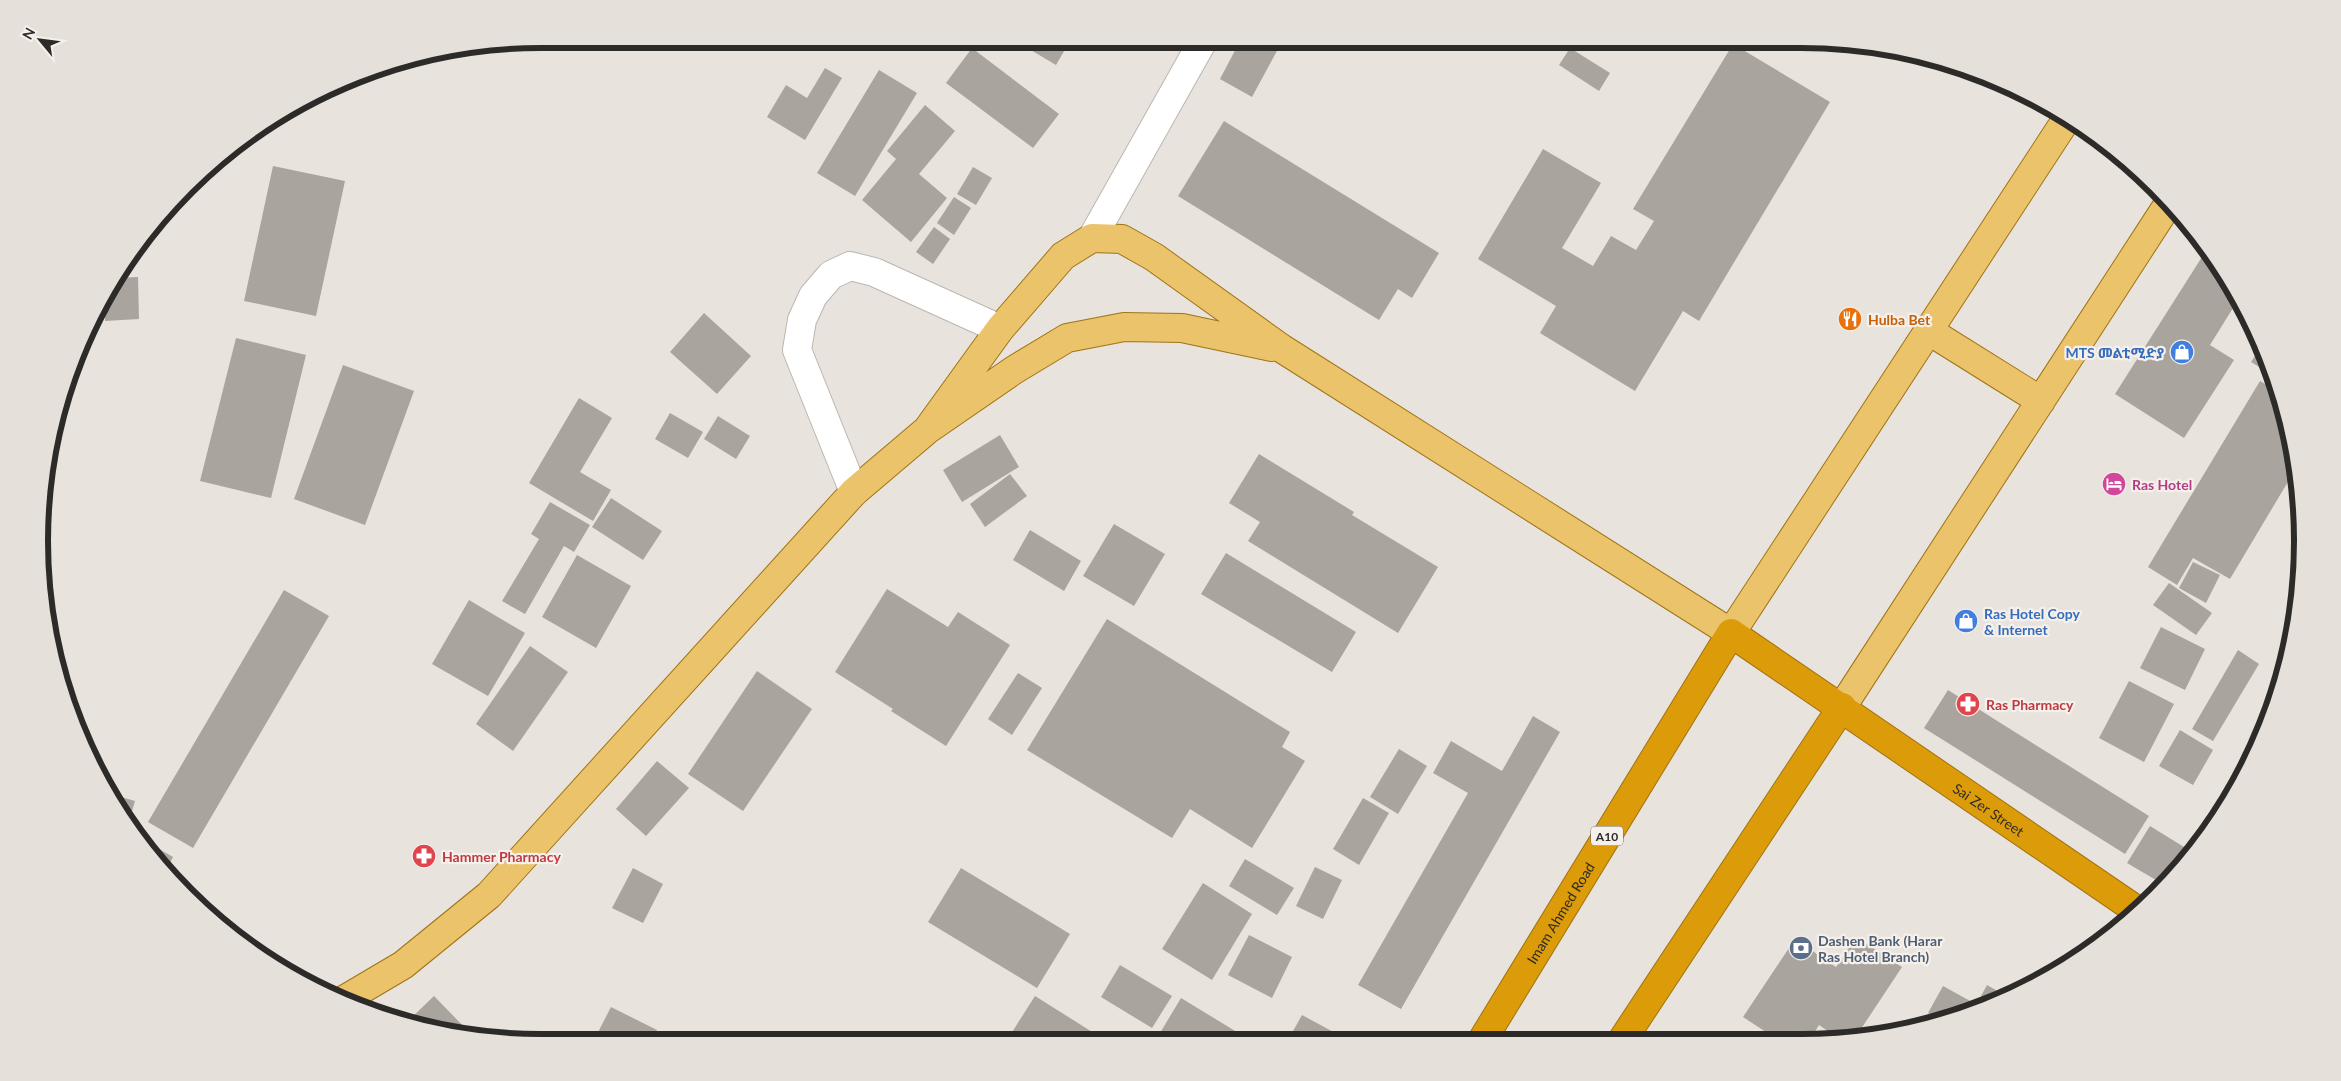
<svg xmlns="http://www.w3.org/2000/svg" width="2341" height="1081" font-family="Lato,'Noto Sans Ethiopic',sans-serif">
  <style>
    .building { fill: #a9a49e }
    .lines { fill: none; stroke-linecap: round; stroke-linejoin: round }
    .minor-casing { stroke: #bcb6b0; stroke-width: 30 }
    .major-casing { stroke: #9f7414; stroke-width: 30 }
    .highway-casing { stroke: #9f7414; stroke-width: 30 }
    .minor { stroke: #fff; stroke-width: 28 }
    .major { stroke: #eac36b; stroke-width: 28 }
    .highway { stroke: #dc9b09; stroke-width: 28 }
    .labels { text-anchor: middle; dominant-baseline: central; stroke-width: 4.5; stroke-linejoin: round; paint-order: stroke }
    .shield { fill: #f6f0ea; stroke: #696663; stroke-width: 1 }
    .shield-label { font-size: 12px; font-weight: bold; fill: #2d2b29 }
    .food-label { font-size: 14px; font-weight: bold; fill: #c56008; stroke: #f6f0ea; text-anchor: start }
    .shop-label { font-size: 14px; font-weight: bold; fill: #366cbe; stroke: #f6f0ea; text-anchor: end }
    .hotel-label { font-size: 14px; font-weight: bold; fill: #b23c85; stroke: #f6f0ea; text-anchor: start }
    .health-label { font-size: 14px; font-weight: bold; fill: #be3a42; stroke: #f6f0ea; text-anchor: start }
    .street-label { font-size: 14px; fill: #2d2b29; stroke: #f6f0ea }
    .service-label { font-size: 14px; font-weight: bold; fill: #4e5e75; stroke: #f6f0ea; text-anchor: start }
    .rim { fill: none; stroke: #2d2b29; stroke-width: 6 }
  </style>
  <rect width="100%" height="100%" fill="#e9e3dd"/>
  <path class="building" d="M1012,39H1071L1056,65Z
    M1241,39H1263L1279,47L1252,97L1220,79Z
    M1625,39H1653L1646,51Z
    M1733,44L1830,102L1699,321L1683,311L1635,391L1540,333L1556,306L1478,259L1543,149L1601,183L1562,248L1593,266L1611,236L1636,250L1654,221L1633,209Z
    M972,48L1059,114L1033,148L946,83Z
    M1570,48L1610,73L1599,91L1559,65Z
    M825,68L842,78L805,140L767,117L786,85L807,98Z
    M879,70L917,93L855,196L817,173Z
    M925,105L955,131L919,174L947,198L911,242L862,200L896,159L887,151Z
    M1224,121L1439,253L1412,298L1398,289L1379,320L1178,196Z
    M273,166L345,181L316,316L244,301Z
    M973,167L992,178L976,205L957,194Z
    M954,197L971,208L954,235L937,223Z
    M934,227L950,239L933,264L916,252Z
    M2207,249L2218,262L2238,300L2210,345L2234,360L2184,438L2115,394Z
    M138,277L139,319L105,321V293L114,278Z
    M704,313L751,356L717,394L670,352Z
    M236,338L306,355L271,498L200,481Z
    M2262,345L2264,348L2272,375L2251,362Z
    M343,365L414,391L365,525L294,499Z
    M2260,381L2277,391L2293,442L2295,470L2230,579L2193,558L2177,585L2148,567Z
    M579,398L612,418L580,472L611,490L593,521L529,483Z
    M670,413L703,432L688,458L655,439Z
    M718,416L750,436L736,459L704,439Z
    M1000,435L1019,467L962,502L943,470Z
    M1259,454L1354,512L1352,515L1438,567L1398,633L1248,541L1260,522L1229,503Z
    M1010,474L1027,496L985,527L970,504Z
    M611,498L662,531L643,560L592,527Z
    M550,502L590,525L574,552L564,546L525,614L502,601L539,539L531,534Z
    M1114,524L1165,554L1134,606L1083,576Z
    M1030,530L1081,561L1064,591L1013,560Z
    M1226,553L1356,632L1332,672L1201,594Z
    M577,555L631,586L596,648L542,617Z
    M2193,562L2220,575L2206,603L2179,588Z
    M2169,583L2212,613L2196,635L2153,605Z
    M887,589L948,627L958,612L1010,645L946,746L891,711L893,709L835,672Z
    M284,590L329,616L193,848L148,822Z
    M469,600L525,633L488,696L432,664Z
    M1107,619L1290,732L1282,747L1305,761L1252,848L1190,809L1172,838L1027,750Z
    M2161,627L2205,649L2185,690L2140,668Z
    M530,646L568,672L513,751L476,724Z
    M2238,650L2259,664L2213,741L2192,729Z
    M757,671L812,709L743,811L688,774Z
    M1018,673L1042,688L1012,735L988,719Z
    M2129,681L2174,704L2144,762L2099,738Z
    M1948,690L2149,816L2125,854L1924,728Z
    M1533,716L1560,732L1401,1009L1358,985L1468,793L1433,773L1451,741L1502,771Z
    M2180,730L2213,750L2193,785L2159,766Z
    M1399,749L1427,766L1398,814L1370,797Z
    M657,761L689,788L646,836L616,809Z
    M107,793L135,801L128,825L127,823Z
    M1363,798L1389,813L1359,865L1333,849Z
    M2150,826L2192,852L2161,883L2127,863Z
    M147,842L173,857L166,871L144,847Z
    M1245,859L1294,888L1277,915L1229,886Z
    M1315,867L1342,880L1323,919L1296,906Z
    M633,868L663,884L643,923L612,908Z
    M961,868L1070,934L1037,988L928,922Z
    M1203,883L1252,914L1212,980L1162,949Z
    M1249,935L1292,957L1272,998L1228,975Z
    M1856,937L1902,967L1855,1038H1838L1819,1025L1811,1038H1775L1743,1017L1795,939L1836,967Z
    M1120,965L1172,996L1152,1028L1101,997Z
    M1987,985L2006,996L1993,1004L1974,1009Z
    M1943,986L1972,1002L1967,1011L1937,1019L1928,1013Z
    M434,996L468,1031L464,1035L442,1033L407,1022Z
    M1035,996L1105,1040H1007Z
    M1181,998L1250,1040H1171L1160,1033Z
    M611,1007L657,1030L652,1042H593Z
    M1302,1015L1339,1035L1337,1040H1288Z
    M490,1029L504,1039L484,1037Z"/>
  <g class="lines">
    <g class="minor-casing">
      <path id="minor" d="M1092,238L1204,39
        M854,492L797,350L802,320L813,296L831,275L850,266L874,272L1000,329"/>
    </g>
    <g class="major-casing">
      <path id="major" d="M1929,331L2041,401
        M927,430L1000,329L1063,256L1092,238L1122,239L1154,257L1281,348L1731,633L2068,117
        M1842,707L2169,203
        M342,1001L403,965L489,895L854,492L927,430L1014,370L1067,338L1124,327L1182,328L1272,347"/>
    </g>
    <g class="highway-casing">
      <g id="highway">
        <path id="s1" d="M1483,1039L1731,633L2135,909"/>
        <path d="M1623,1039L1842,707"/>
      </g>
    </g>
    <use href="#minor" class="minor"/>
    <use href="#major" class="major"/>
    <use href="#highway" class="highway"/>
  </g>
  <defs>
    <g id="restaurant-disc" transform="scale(1.25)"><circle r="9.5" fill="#e8710a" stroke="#f6f0ea"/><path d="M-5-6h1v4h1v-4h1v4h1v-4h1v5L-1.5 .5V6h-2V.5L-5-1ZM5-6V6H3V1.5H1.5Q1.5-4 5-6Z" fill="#fff"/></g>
    <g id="shop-disc" transform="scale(1.25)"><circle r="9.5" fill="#3f7fe0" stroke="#f6f0ea"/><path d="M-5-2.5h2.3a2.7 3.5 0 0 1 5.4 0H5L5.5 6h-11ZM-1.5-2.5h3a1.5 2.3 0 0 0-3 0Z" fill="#fff"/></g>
    <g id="hotel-disc" transform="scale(1.25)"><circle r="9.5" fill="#d1479c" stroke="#f6f0ea"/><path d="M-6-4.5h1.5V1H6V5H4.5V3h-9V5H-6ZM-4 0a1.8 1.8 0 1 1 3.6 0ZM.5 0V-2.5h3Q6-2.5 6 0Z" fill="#fff"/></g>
    <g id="pharmacy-disc" transform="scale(1.25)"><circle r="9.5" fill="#e0444e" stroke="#f6f0ea"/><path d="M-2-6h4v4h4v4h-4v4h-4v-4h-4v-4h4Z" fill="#fff"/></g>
    <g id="bank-disc" transform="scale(1.25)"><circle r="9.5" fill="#5c6f8a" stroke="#f6f0ea"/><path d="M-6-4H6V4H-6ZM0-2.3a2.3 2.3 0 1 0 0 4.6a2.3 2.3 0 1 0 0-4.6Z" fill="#fff"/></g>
  </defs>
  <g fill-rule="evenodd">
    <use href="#restaurant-disc" x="1850" y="319"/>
    <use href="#shop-disc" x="2182" y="352"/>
    <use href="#hotel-disc" x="2114" y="484"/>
    <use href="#shop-disc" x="1966" y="621"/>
    <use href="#pharmacy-disc" x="1968" y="704"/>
    <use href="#pharmacy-disc" x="424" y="856"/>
    <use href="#bank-disc" x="1801" y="948"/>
  </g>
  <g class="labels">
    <rect class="shield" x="1591" y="826.5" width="32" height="19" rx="4"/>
    <g class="shield-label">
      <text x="1607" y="836">A10</text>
    </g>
    <g class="food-label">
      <text x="1868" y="319">Hulba Bet</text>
    </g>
    <g class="shop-label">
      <text x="2164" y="352">MTS መልቲሚድያ</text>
      <text x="1984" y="613" text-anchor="start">Ras Hotel Copy<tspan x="1984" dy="16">&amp; Internet</tspan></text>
    </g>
    <g class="hotel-label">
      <text x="2132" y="484">Ras Hotel</text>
    </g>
    <g class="health-label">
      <text x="1986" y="704">Ras Pharmacy</text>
      <text x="442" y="856">Hammer Pharmacy</text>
    </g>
    <g class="street-label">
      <text stroke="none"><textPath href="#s1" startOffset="788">Sai Zer Street</textPath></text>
      <text stroke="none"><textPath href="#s1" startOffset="148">Imam Ahmed Road</textPath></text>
    </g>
    <g class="service-label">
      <text x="1818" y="940">Dashen Bank (Harar<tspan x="1818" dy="16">Ras Hotel Branch)</tspan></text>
    </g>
  </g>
  <path d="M0 0H2341V1081H0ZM541 48H1801A493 493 0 0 1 2294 541V541A493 493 0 0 1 1801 1034H541A493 493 0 0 1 48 541V541A493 493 0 0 1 541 48Z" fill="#e6e0db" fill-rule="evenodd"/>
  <path class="rim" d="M541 48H1801A493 493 0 0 1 2294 541V541A493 493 0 0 1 1801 1034H541A493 493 0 0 1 48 541V541A493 493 0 0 1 541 48Z"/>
  <g transform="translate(40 40) rotate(299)" stroke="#f6f0ea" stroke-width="4" paint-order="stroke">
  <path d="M0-4L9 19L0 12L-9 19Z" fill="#2d2b29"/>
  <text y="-8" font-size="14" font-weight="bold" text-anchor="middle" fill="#2d2b29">N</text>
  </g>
</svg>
